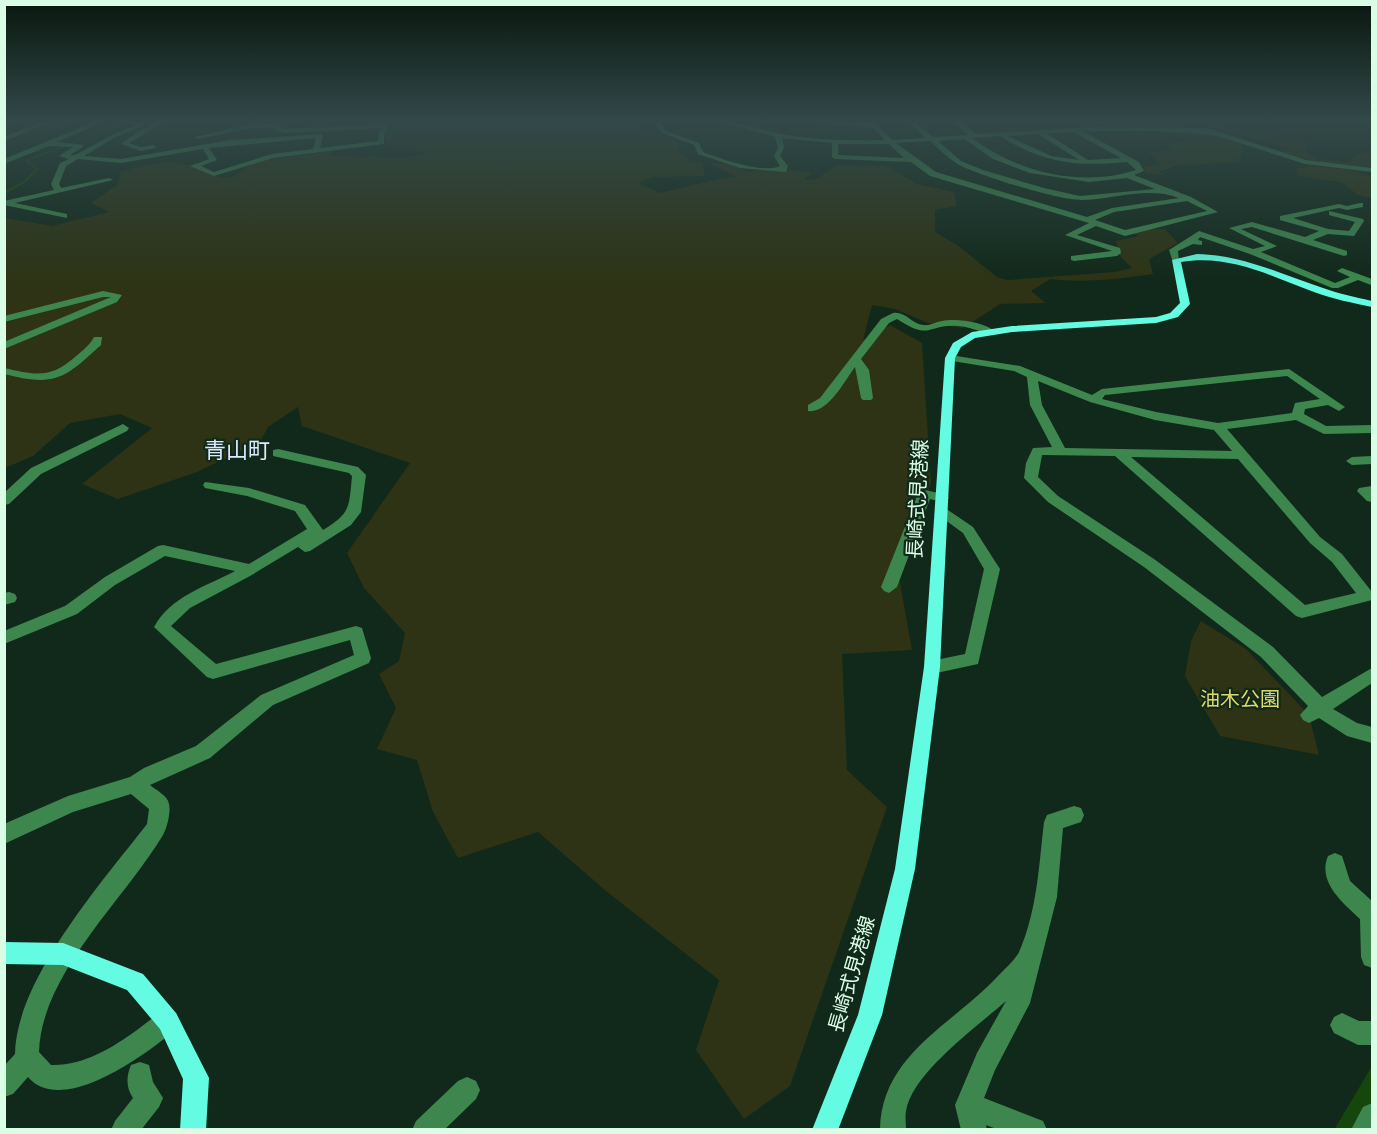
<svg xmlns="http://www.w3.org/2000/svg" width="1377" height="1134" font-family="Ubuntu,'Noto Sans JP',sans-serif">
  <style>
    .green { fill: #2d3314 }
    .water { fill: #15470c }
    .lines { fill: none; stroke-linecap: round; stroke-linejoin: round }
    .stream { stroke: #15470c; stroke-width: 2 }
    .minor { fill: #3d874f; fill-rule: evenodd }
    .major { fill: #63fce2; fill-rule: evenodd }
    .labels { text-anchor: middle; dominant-baseline: central; stroke-width: 4.5; stroke-linejoin: round; paint-order: stroke }
    .street-label { font-size: 20px; fill: #dafee5; stroke: #11291a }
    .park-label { font-size: 20px; fill: #ded966; stroke: #11291a }
    .quarter-label { font-size: 22px; fill: #dbeafe; stroke: #11291a }
  </style>
  <rect width="100%" height="100%" fill="#11291a"/>
  <path class="green" d="M50,122L77,123L42,136L19,134Z
    M415,122H641L648,134L678,142V150L690,161L702,163L705,176L652,177L639,183L660,193L718,179L737,177L707,162L730,164L747,172L764,168L812,172L804,180L817,179L836,165L888,166L917,184L954,192L957,206L935,210V232L957,245L997,277L1007,280L1115,272L1132,268L1120,256L1116,241L1139,236L1127,230L1165,229L1178,243L1149,259L1153,274C1119,279 1084,283 1050,279L1031,291L1046,303L1000,304L963,328L928,323L895,309L872,305L863,340L890,325L922,343L931,483L899,577L912,650L842,654L847,770L887,807L790,1086L744,1119L696,1050L719,980L606,891L538,832L458,858L433,812L417,760L377,749L396,708L379,674L399,661L405,633L364,588L347,553L410,463L302,426L298,407L268,427L260,442L197,472L118,499L82,484L152,428L120,414L70,423L33,456L5,468L4,218L52,226L109,212L91,203L118,184L121,171L167,161L190,165L221,178L232,177L257,161L333,151L330,156H356L358,158L374,155L382,158H403L426,154L420,150L387,146L384,128Z
    M1192,122H1218L1233,129L1263,135L1278,134L1309,142L1306,152L1319,159L1348,162L1361,152L1372,154V167L1332,164L1276,153L1289,148Z
    M1125,130L1210,132L1241,143L1243,150L1238,162L1175,166L1159,172L1167,176L1145,173V167L1161,165L1149,152L1172,150L1168,144L1187,141L1166,132H1143L1156,140L1173,141L1158,143Z
    M1311,166L1352,170L1372,177V198L1360,196L1340,182L1298,176L1296,169Z
    M1201,621L1246,649L1309,715L1319,755L1220,736L1185,676L1191,641Z"/>
  <path class="water" d="M1372,1066V1100L1355,1129L1334,1130Z"/>
  <g class="lines">
    <path class="stream" d="M4,193L24,182L37,169L26,161L126,122"/>
    <path class="minor" d="M16,122L15,123L4,127V123Z
      M41,122H51L4,141V137Z
      M94,122H104L57,142L83,145V147L70,155H75L110,136L135,125L120,122L145,123V125L114,138L84,156L121,159L230,140L320,134L323,136L320,148L378,141V135L382,128L284,133L276,131L272,127L247,129L198,139L195,137L247,125L274,123L284,129L386,124L389,126L384,135V144L273,158L214,176L190,166L209,159L203,149L121,163L78,159L66,166L59,184L61,188L109,178L113,180L15,203L67,214V218L4,205V201L54,190L51,184L60,163L69,159L59,156L73,147L49,146L4,164V159ZM316,138L313,149L272,154L214,172L201,166L217,160L209,148Z
      M156,122H165L129,143L141,147L154,145L156,148L141,151L121,144L136,133Z
      M654,122H660L666,131L699,143L703,152C721,159 764,174 780,166L774,156L778,148L775,137L722,122C744,122 766,132 786,135C819,140 852,141 885,140L873,128L814,122H875L892,140L926,138L908,122H915L933,137L968,135L954,122H961L976,134L1096,127L1207,128L1306,160L1372,168V172L1305,164L1215,135L1156,131H1082L1139,162L1144,171L1134,175L1191,197L1218,212L1125,236L1096,226L1077,235L1120,248L1121,253L1117,256L1074,261L1071,260V256L1112,251L1065,235L1089,223L930,176L911,162L835,159L832,157V143L782,138L784,148L780,156L788,166L786,172L740,168L698,154L694,145L662,133ZM1073,132L1121,158L1088,160L1046,133ZM1038,134L1079,160L1051,156L1008,136ZM1000,136C1043,163 1077,167 1127,162L1136,170C1081,188 1017,172 972,138ZM964,139L993,159L1030,173L1089,182L1127,178L1155,189L1080,196L1044,188L983,170L961,161L938,141ZM930,141C939,149 949,159 959,165C981,176 1060,201 1083,200C1114,199 1149,186 1179,198L1112,208L1087,217L936,172L896,143ZM838,144H889L904,158L838,155ZM1187,201L1207,211L1125,230L1095,220L1114,212Z
      M1360,203H1363V207L1347,210L1339,208L1293,218L1328,229L1349,231L1355,222L1329,215V211L1363,219L1364,221L1354,236L1328,234L1313,240L1347,251V255L1344,256L1252,227L1241,229L1277,246L1261,252L1335,283L1350,277L1337,271L1342,268L1372,279L1371,285L1358,280L1338,288H1332L1250,254L1200,237L1198,240L1202,241V245L1193,244L1178,251L1179,262H1173L1169,250L1199,231L1253,249L1265,246L1229,228L1252,222L1305,237L1319,231L1280,220V216L1339,204L1347,206Z
      M103,291L122,295L117,302L4,349V342L111,297H103L4,322V316Z
      M893,313C905,311 912,324 923,325C930,326 935,322 942,321C957,318 984,322 996,332L991,335C981,332 970,327 959,326C927,323 932,342 897,319L889,323L861,359L869,370L873,398L871,400H863L861,398L855,367C845,380 828,414 808,411V405L820,398L881,319Z
      M94,337H102L101,345C64,379 55,387 4,374V368C35,375 50,379 75,357C82,351 90,345 94,337Z
      M950,355L1020,366L1092,395L1102,389L1289,369L1345,407L1339,411L1328,405L1305,409L1304,414L1326,426L1372,425V433L1324,434L1296,420L1227,429L1320,537L1342,554L1372,592V600L1302,618L1296,616L1115,456L1042,455L1038,477L1058,496L1154,559L1273,647L1322,697L1372,668V683L1333,709L1357,723L1372,727V743L1347,736L1319,718L1309,723L1303,720L1300,715L1308,706L1261,657L1144,567L1048,502L1024,478L1026,463L1033,448L1052,447L1030,405L1027,377L1014,371L946,360L945,358ZM1287,376L1320,399L1295,403L1292,413L1218,423L1156,412L1102,399L1105,395ZM1038,381L1090,402L1155,420L1214,430L1232,451L1065,448L1042,405ZM1131,457L1238,459L1310,543L1332,562L1356,593L1305,605Z
      M123,424L129,428L127,431L41,474L9,504L4,505V493L31,468Z
      M278,449L358,467L366,475L361,512L351,525L310,551L305,552L298,547L250,576L190,608L171,626L216,664L356,626L362,628L371,658L369,663L273,705L210,758L150,785C156,790 168,796 169,804C171,812 167,828 163,835C125,899 41,974 39,1052L51,1065C83,1066 112,1048 137,1030C147,1023 156,1014 168,1009L176,1013L180,1021L176,1029C147,1054 62,1117 28,1077L13,1094L4,1097V1066L15,1054C16,980 102,882 147,824L149,809L131,794L73,812L4,844V824L68,796L130,777L144,768L196,746L261,695L354,655L350,640L213,679L207,677L154,627C171,596 205,587 235,571L165,556L115,585L77,614L4,644V631L65,606L105,577L158,546L163,545L249,564L307,529L295,511L247,496L205,488L203,485L205,482L249,488L305,505L323,530C351,513 349,507 352,476L349,473L273,456V450Z
      M1372,456V464L1352,465L1346,461L1352,457Z
      M1372,486V502L1367,501L1357,491L1359,488Z
      M925,490L947,495L949,498L942,502L930,499L897,587L889,593L884,591L881,587L918,494Z
      M942,506L973,527L1000,569L978,664L932,674L926,672L924,667L926,662L965,654L984,569L963,533L937,514L935,511L937,508Z
      M9,592L15,594L17,598L15,602L4,605V593Z
      M1074,806L1081,808L1084,815L1081,822L1063,828L1057,897L1030,1003L995,1070L984,1098L1043,1121L1047,1130H999L986,1125L987,1130H961L955,1105L977,1053L1006,1001C978,1026 912,1073 906,1111C905,1116 906,1124 906,1130H880C881,1054 954,1024 998,976C1005,969 1015,960 1019,952C1037,912 1039,865 1044,822L1047,815Z
      M1335,853L1342,856L1350,881L1372,901V968L1364,965L1361,957L1360,919C1343,903 1317,882 1328,856Z
      M1342,1013L1359,1021H1372V1045H1358L1334,1033L1330,1025L1334,1017Z
      M140,1062L149,1065L153,1082L163,1098L159,1107L141,1130H111L115,1121L133,1098C126,1088 126,1077 131,1065Z
      M467,1077L476,1081L480,1090L476,1099L444,1130H412L416,1121L458,1081Z
      M1372,1103V1130H1351L1363,1107Z"/>
    <path class="major" d="M1197,254C1243,255 1280,274 1323,288C1339,294 1356,297 1372,301V307C1353,303 1333,299 1314,292C1270,276 1230,254 1181,262L1190,304L1178,317L1156,323L1012,332L975,338L961,347L955,358L940,667L915,869L882,1015L838,1130H812L858,1015L895,869L924,667L945,358L953,343L972,332L1012,326L1156,317L1170,313L1180,303L1172,260Z
      M4,942L63,943L143,974L176,1013L209,1078L206,1130H180L183,1079L160,1029L127,990L63,965L4,964Z"/>
  </g>
  <linearGradient id="sky" x2="0" y2="1"><stop stop-color="#09170e"/><stop offset="0.43" stop-color="#324949"/><stop offset="1" stop-color="#324949" stop-opacity="0"/></linearGradient>
  <rect width="1377" height="281" fill="url(#sky)"/>
  <g class="labels">
    <g class="street-label">
      <text transform="translate(917 499) rotate(-87)">長崎式見港線</text>
      <text transform="translate(851 974) rotate(-74)">長崎式見港線</text>
    </g>
    <g class="park-label">
      <text x="1240" y="698">油木公園</text>
    </g>
    <g class="quarter-label">
      <text x="237" y="449">青山町</text>
    </g>
  </g>
  <rect width="1377" height="1134" fill="none" stroke="#dafee5" stroke-width="12"/>
</svg>
